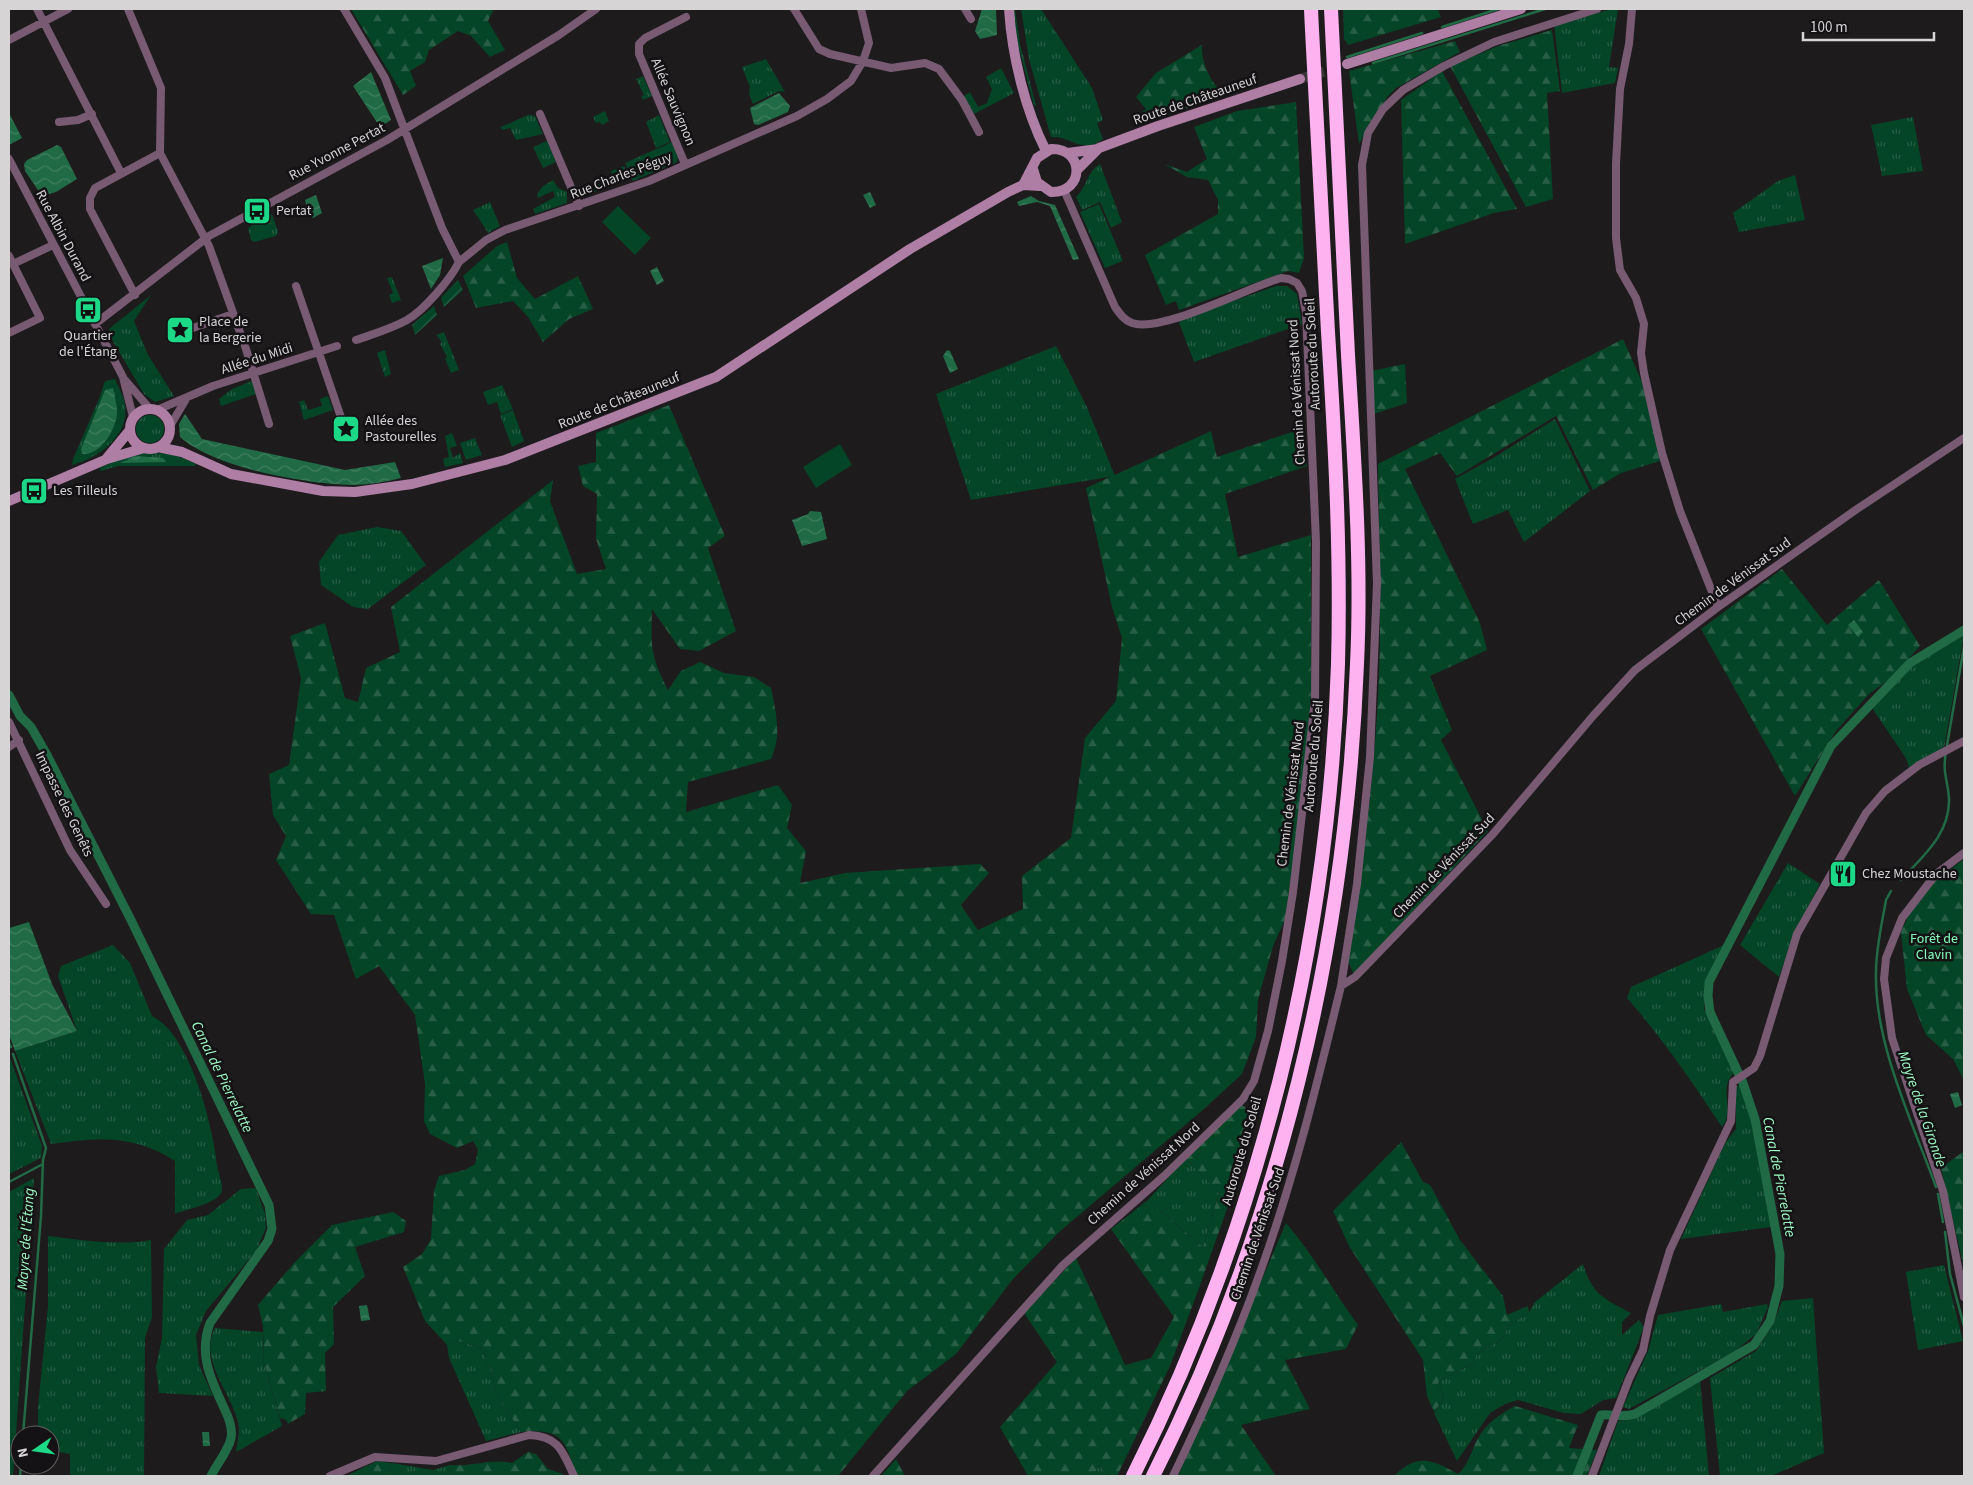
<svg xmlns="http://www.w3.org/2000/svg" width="1973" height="1485" font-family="'Source Sans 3',sans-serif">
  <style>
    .grass { fill: url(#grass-tufts) }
    .forest { fill: url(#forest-firs) }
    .garden { fill: url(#garden-furrows) }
    .pitch { fill: #044427 }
    .water { fill: url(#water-waves) }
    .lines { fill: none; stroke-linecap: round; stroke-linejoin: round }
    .stream { stroke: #206a45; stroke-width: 2.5 }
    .canal { stroke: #206a45; stroke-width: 9 }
    .secondary-tunnel { stroke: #3a3739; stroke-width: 10; stroke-dasharray: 10 5; stroke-linecap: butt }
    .street { stroke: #785a73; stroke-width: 8 }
    .secondary { stroke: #ae7ea5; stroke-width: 10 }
    .highway { stroke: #feb2f0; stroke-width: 14 }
    .labels { text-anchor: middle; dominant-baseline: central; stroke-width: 5; stroke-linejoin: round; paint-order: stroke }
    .street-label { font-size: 14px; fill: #d6d4d5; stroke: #141214 }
    .poi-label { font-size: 14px; fill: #d6d4d5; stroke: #141214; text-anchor: start }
    .park-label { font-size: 14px; fill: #82fdb9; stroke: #141214 }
    .water-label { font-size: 15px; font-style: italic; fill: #9efcc5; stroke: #141214 }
  </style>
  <defs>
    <pattern id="grass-tufts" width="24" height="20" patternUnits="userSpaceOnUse" patternTransform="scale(1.25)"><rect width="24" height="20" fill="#044427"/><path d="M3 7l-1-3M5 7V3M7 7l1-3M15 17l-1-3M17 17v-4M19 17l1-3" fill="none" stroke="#285e45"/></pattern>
    <pattern id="forest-firs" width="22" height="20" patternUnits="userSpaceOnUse" patternTransform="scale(1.25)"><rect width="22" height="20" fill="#044427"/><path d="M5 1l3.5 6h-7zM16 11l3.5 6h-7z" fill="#285e45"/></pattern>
    <pattern id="garden-furrows" width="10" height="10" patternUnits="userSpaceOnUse" patternTransform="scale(1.25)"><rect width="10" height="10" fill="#044427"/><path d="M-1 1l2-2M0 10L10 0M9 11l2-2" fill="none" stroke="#285e45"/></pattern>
    <pattern id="water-waves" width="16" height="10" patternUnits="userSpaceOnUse" patternTransform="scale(1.25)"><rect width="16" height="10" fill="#206a45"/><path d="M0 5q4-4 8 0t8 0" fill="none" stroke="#407e5f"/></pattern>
  </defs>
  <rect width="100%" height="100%" fill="#1e1b1d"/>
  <path class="grass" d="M1013,9H1015L1020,44L1036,105L1034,106L1017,41Z
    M1021,9H1041L1092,88L1103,120L1097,123L1103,139C1081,155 1073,136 1051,137L1029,59Z
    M1612,9H1618L1609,67L1618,68L1615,83L1562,93L1554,24Z
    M766,59L785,92L779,91L753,104L749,94L750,87L742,67Z
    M1001,68L1014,93L974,114L964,96L970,92L978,107L987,103L992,89L986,77Z
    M643,76L652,96L643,100L641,96L644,95L636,79Z
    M605,111L609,121L602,125L600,122L596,123L593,117Z
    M528,115L535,116L543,134L516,140L510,128L502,130L501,127Z
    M659,115L670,142L656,148L646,122Z
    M1913,117L1923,171L1882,176L1871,125Z
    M547,141L556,162L543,168L533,147Z
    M672,142L678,157L677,162L633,181L625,163Z
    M1100,164L1122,222L1111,228L1100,202L1082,210L1076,197C1087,187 1087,171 1100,164Z
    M624,166L630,179L589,194L587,189L613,178L611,171Z
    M1795,175L1805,220L1739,232L1733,213L1778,181Z
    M553,180L558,188L567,192V203L535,214L533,209L555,197L553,191L538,198L537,194L543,186Z
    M490,202L500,226L488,233L473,210Z
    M1099,204L1123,261L1105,268L1080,212Z
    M272,214L278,232L276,236L254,242L251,240L248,228Z
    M392,277L401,300L392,303L389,295L393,293L387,278Z
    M1276,286H1287L1297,294L1302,324L1194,362L1178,320Z
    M151,295L134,321L148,355L174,396L155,402L144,394L108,333L109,329Z
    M444,332L459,370L451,373L445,359L447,357L440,344L442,342L436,335Z
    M1056,346L1086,405L1115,476L971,500L936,394Z
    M385,350L391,374L385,377L377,353Z
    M115,379C118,387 124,396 125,405C129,436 99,458 72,465L73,459L99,399L105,381Z
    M252,381L256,394L221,406L219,399L232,389Z
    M502,385L513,409L501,414L497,402L488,405L483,392Z
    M328,396L333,410L304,420L299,402L304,400L308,410L322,406L320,399Z
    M513,410L524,441L512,447L500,415Z
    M136 429a14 14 0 1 1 28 0a14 14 0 1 1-28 0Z
    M1555,419L1590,491L1524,542L1508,510L1473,524L1455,479L1493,458Z
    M452,433L457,446L450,448L453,458L460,453L463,463L445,467L443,459L449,457L445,436Z
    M475,438L482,455L466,460L460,443Z
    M137,452C146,454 153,452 161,453C174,453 185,459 196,464L195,466H118L101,471L99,468Z
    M377,527L401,531L426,565L368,609L353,607L321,585L319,562L338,535Z
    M1964,635L1944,748L1909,768L1906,758L1872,708L1911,665Z
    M1788,863L1820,884L1795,931L1779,977L1740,945Z
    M113,945L130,963L152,1016C190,1034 213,1126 217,1165C218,1172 223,1184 222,1191C218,1204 186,1209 175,1214V1161C132,1134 99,1138 51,1144L15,1051L77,1031L58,976L61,966Z
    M1724,945L1704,986V1009L1735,1072C1720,1086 1730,1100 1727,1116C1727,1119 1724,1124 1722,1127C1692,1082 1663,1039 1627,998L1631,987Z
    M9,1055L42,1146L41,1158L9,1174Z
    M1736,1086H1741L1755,1127L1771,1227L1681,1239L1725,1143L1736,1129Z
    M1186,1158L1219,1193L1203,1247L1148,1200Z
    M34,1178L13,1476H9V1192Z
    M256,1188L265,1214L266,1228L256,1251L206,1311L196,1335L199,1365L213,1396L159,1393L156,1367L162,1338L164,1249L187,1220L208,1215L241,1189Z
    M48,1236C82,1240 117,1246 151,1240L152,1317L145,1338L144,1476H70V1454L50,1450V1435H38V1407L48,1306Z
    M1583,1264C1592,1295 1605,1299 1631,1313L1622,1322V1335L1639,1320L1644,1327L1616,1398L1603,1400L1581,1414L1564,1413L1518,1400L1505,1404L1490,1413L1457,1461L1434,1413L1444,1399L1438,1382L1474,1363L1476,1355L1503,1338L1508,1326L1529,1312L1535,1302Z
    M1944,1265L1963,1341L1918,1350L1906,1272Z
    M1813,1298L1824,1453L1771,1476H1720L1710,1378L1756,1351L1773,1325L1782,1301Z
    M1721,1304L1723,1312L1767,1304L1768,1307L1756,1334L1734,1352L1629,1409L1623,1407L1648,1351L1658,1315Z
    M215,1328L263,1332L264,1363L282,1426L236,1452C237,1445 239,1436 239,1428C235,1395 197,1362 215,1328Z
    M458,1341L482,1348L492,1374L496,1394L521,1432L486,1441L449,1358L447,1345Z
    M1700,1380L1709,1476H1599L1618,1421L1628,1420Z
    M392,1463L433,1470L450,1465L451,1476H388Z
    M1099,1465L1110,1476H1093Z"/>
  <path class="forest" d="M351,9H494L488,21L505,50L490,57L471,36L458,31L429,50L425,62L410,71L416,86L403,95Z
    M1343,9H1438L1441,17L1348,45L1344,39Z
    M1552,30L1560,91L1547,93L1553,199L1526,207L1450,66L1498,46Z
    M1455,41L1460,52L1396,88L1388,96L1359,144L1349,71Z
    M1202,45C1201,64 1211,82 1224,95L1141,124L1136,117L1146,109L1136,97L1156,73Z
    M1442,71L1517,209L1494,213L1405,244L1401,100Z
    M1296,102L1304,258L1299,273L1288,271L1179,310L1176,301L1166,305L1145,255L1218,214V200L1208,180L1187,177L1164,164L1187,172L1207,159L1194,127L1237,111Z
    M507,242L517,278L535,299L578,276L593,309L569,319L543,342L528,317L513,301L476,308L463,276L497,246Z
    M1623,339L1646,391L1660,461L1621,473L1593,490L1556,416L1457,476L1440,453L1405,469L1480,623L1487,650L1430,676L1452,730L1441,740L1488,831L1354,975L1347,959C1362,873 1373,786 1378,699C1382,621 1379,543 1378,464Z
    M1405,364L1407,403L1374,414L1371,371Z
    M669,405L725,536L708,548L736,631L699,651L680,649L652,609C651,647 650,655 668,690L681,671L700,662L724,673L754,677L771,688C776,712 782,736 771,759L688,782L686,812L778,785L792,805L787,828L806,851L800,883L845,873L980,864L989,873L961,905L978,930L1023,909L1022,876L1071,838L1085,738L1116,701L1122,638L1112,607L1086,488L1211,431L1217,457L1304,428L1307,466L1225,494L1238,557L1311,535V700L1298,829L1285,920L1273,946L1258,1000L1256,1037L1242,1074L1205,1108L1058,1233L1013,1279L956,1354L907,1391L838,1476H577C564,1440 564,1428 521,1432L496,1394L492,1374L482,1348L458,1341L447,1345L425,1321L403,1267L422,1254L431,1239L434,1191L439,1176L465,1170L475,1164L478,1150L473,1141L457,1148L430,1134L424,1121L425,1084L415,1015L379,966L356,979L334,915L311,914L276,860L286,836L273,815L269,774L289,765L301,678L290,636L325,623L345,698L358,702L366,668L400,652L391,607L553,480L550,501L577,574L606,569L596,539L597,494L583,486L578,466L596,462V433Z
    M1782,569L1827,625L1879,580L1920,646L1890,679L1869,694L1836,731L1795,796L1701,629Z
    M1964,859V1080L1953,1059L1926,1035L1907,989L1901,932L1911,910L1936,880Z
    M1241,1104L1252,1113L1233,1192L1199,1288L1170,1366L1117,1476H1110L1099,1465L1093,1476H1028L1000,1427L1057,1362L1024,1313L1076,1258L1125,1365L1151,1358L1174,1317L1111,1229L1148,1200L1203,1247L1219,1193L1186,1158Z
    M1401,1142L1423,1182L1430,1185L1460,1240L1503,1296L1507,1315L1528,1306L1529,1312L1508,1326L1503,1338L1476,1355L1474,1363L1438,1382L1444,1399L1434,1412L1427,1396L1423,1360L1349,1246L1333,1211Z
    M1964,1151V1268L1941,1168Z
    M393,1212L406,1221L404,1232L355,1247L365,1276L333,1307L334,1344L325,1353L326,1391L306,1393L305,1414L288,1424L286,1420L280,1418L264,1363L263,1326L258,1305L295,1262L332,1225Z
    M1286,1223C1313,1254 1333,1291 1358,1325L1346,1349L1285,1360L1310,1409L1241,1425L1276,1476H1178Z
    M1515,1406L1578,1425L1569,1448L1597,1450L1587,1476H1394C1417,1453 1432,1459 1458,1474C1468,1465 1471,1452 1477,1440C1486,1423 1499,1415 1515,1406Z
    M528,1452L536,1454L548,1469L563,1474L564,1476H451L450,1465C472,1467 491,1458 512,1463Z
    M896,1459L905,1476H881Z
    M377,1461L392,1463L388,1476H346Z"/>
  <path class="garden" d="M458,280L463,290L444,307L441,298Z
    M434,306L437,315L415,335L412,325Z"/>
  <path class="pitch" d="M618,206L651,238L635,255L602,222Z
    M840,444L852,465L816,488L803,467Z"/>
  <path class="water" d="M982,9H996L997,35L980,39L975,31Z
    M371,72L391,120L380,127L353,86Z
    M779,93L790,106L788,112L758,125L754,124L750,108Z
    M9,113L22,138L9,145Z
    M57,145L61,147L77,179L56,192L42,196L25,171L24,164L27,160Z
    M870,192L876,205L870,208L863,195Z
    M316,195L322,213L313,218L308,214L305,200Z
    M1031,196L1039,201L1055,205L1079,259L1073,260L1050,206L1037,202L1019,206L1017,202Z
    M443,258L440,275L431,289L422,266Z
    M657,267L664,281L657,285L650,271Z
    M947,350L950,351L958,369L950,373L943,356Z
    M113,388C114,395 117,404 117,412C117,428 101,456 82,454L81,449L105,390Z
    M185,414L202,439L345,470L395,462L401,478C385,482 368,485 351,485C305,484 215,468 180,437L179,424Z
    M135,456L163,458L166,462L120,463Z
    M810,511L821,512L827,539L802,546L792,520L808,514Z
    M1854,620L1863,632L1858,637L1848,625Z
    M29,922L52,984L77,1031L15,1051L9,1035V928Z
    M1958,1092L1962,1105L1955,1108L1950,1094Z
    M367,1305L370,1320L361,1321L359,1306Z
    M202,1432H209L210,1446H203Z"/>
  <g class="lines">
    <path class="stream" d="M1442,27L1498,9
      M1347,57L1422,33
      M1373,63L1545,9
      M1947,745L1964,647
      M1901,880C1923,856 1950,834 1949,799C1948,780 1942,773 1946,752
      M1891,891L1886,900C1882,923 1876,948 1876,972C1874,1043 1912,1121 1936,1187
      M9,1043L11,1047L9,1048
      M13,1054L46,1148L43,1160L41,1216L23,1435
      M9,1182L43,1164
      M1938,1194L1943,1222
      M1945,1232L1950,1274L1964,1326
      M20,1476L21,1465"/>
    <path class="canal" d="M9,695L20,716L31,727L47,755L131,920L269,1205L272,1229L268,1241L210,1323C198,1355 211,1379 224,1408C229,1418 233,1428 231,1438C229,1450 216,1465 211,1476
      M1577,1476L1601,1415C1613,1414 1623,1418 1635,1414L1754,1345L1770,1321L1779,1286L1780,1254L1755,1119L1743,1083L1710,1012L1708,996L1709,982L1831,746L1910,663L1964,630"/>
    <path class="secondary-tunnel" d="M1300,79L1339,67"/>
    <path class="street" d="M37,9L121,173
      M128,9L161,88L160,153
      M344,9L385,78L442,228L459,262L486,240L505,230L649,181L797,116L827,99L851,81L863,61L869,43L861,9
      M794,9L819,49L830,54L891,68L925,63L939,69L962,100L979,132
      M965,9L971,19
      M1632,9L1629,44L1620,89L1616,164V238L1620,270L1636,298L1644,324L1641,353L1644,373L1662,453L1680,511L1718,607
      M9,40L68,9
      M540,114L579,206
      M59,122L78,120L92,114
      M9,159L123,377L133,417
      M685,164L639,54V44L645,38L686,17
      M9,256L40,318L9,333
      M13,264L53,245
      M296,286L346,432
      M135,295L90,209V198L95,188L160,153L209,246L246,349L269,424
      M95,324L209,236L387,140L559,35L596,9
      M177,330L193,328L233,314
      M356,340C373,334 391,329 407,320C424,310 450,280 459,262
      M125,380L150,409
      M157,410L213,386L337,346
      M170,426L186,399
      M9,722L70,850L106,904
      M9,747L19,740
      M1964,853L1936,874L1902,918L1886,958L1884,979L1892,1038L1943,1191L1964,1297
      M1341,986L1357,884L1370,757L1377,583L1362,165L1368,133L1383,109L1403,90L1444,66L1494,42L1597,9
      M330,1476L375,1457L436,1461L529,1435C559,1436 563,1452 574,1476
      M873,1476L1063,1265L1164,1176L1243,1099L1254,1081L1268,1031L1282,961L1293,892L1315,700L1316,542L1306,312L1302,291L1297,283L1289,279L1281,278C1246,288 1163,333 1132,323C1124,320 1120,314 1115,307L1064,190
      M1173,1476C1206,1408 1237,1338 1262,1267C1295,1175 1318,1080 1341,986L1355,977L1493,834L1593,716L1635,670L1718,607L1857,509L1964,438
      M1592,1476L1629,1379L1643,1350L1650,1316L1670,1250L1731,1121L1733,1082L1754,1068L1760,1056L1797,934L1866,813L1885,791L1919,765L1964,741"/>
    <path class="secondary" d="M1009,9C1012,56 1025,109 1046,151
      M1347,64L1521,9
      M1068,153L1098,149
      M1077,170L1099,148L1158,126L1300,79
      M1023,185L1037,158L1051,149C1085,148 1085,193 1051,192L1037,182L1033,169
      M130 429a20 20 0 1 1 40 0a20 20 0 1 1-40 0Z
      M158,447L182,452L231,474L323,491L355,492L412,484L505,460L716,377L910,249L1008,192L1023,185L1040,186
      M107,458L130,430
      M9,501L107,459L144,448"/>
    <path class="highway" d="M1133,1476C1259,1226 1329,944 1338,664C1341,553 1335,443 1328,332C1322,225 1316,117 1311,9
      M1153,1476C1280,1225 1346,944 1357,664C1362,561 1354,457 1348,355C1342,240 1337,124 1331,9"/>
  </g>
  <defs>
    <g id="bus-square" transform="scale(1.4375)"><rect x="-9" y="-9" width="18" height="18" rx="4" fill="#1cd988" stroke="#141214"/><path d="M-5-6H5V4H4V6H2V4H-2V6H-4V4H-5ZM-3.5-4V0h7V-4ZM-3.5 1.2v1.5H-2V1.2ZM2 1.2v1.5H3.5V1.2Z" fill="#111"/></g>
    <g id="sight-square" transform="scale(1.4375)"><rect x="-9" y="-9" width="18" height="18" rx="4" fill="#1cd988" stroke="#141214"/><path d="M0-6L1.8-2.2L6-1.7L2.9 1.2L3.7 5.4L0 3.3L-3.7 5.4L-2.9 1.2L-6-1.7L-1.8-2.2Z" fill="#111"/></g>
    <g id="restaurant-square" transform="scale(1.4375)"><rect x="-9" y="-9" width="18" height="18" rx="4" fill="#1cd988" stroke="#141214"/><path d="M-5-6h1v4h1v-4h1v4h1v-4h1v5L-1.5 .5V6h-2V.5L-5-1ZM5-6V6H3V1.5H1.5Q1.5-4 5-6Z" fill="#111"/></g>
  </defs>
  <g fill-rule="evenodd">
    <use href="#bus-square" x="257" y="211"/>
    <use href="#bus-square" x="88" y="310"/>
    <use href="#sight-square" x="180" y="330"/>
    <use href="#sight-square" x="346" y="429"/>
    <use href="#bus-square" x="34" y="491"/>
    <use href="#restaurant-square" x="1843" y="874"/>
  </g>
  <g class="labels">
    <g class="street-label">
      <text transform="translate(1195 100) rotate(-19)">Route de Châteauneuf</text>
      <text transform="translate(673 102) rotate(67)">Allée Sauvignon</text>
      <text transform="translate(337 152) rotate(-28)">Rue Yvonne Pertat</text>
      <text transform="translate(621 176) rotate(-21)">Rue Charles Péguy</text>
      <text transform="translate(63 236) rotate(62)">Rue Albin Durand</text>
      <text transform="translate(1313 354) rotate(-93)">Autoroute du Soleil</text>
      <text transform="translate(257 359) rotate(-18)">Allée du Midi</text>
      <text transform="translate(1297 392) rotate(-93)">Chemin de Vénissat Nord</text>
      <text transform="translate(619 401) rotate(-22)">Route de Châteauneuf</text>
      <text transform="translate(1733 582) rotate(-36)">Chemin de Vénissat Sud</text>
      <text transform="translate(1314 756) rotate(-85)">Autoroute du Soleil</text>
      <text transform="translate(1291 794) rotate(-83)">Chemin de Vénissat Nord</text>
      <text transform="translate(64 804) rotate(64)">Impasse des Genêts</text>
      <text transform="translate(1444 866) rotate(-46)">Chemin de Vénissat Sud</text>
      <text transform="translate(1242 1151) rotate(-74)">Autoroute du Soleil</text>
      <text transform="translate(1144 1174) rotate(-42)">Chemin de Vénissat Nord</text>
      <text transform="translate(1258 1234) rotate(-71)">Chemin de Vénissat Sud</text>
    </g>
    <g class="poi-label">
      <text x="276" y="211">Pertat</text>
      <text x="199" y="322">Place de<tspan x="199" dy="16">la Bergerie</tspan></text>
      <text x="88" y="336" text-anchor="middle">Quartier<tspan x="88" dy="16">de l'Étang</tspan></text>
      <text x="365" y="421">Allée des<tspan x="365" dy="16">Pastourelles</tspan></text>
      <text x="53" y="491">Les Tilleuls</text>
      <text x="1862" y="874">Chez Moustache</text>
    </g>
    <g class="park-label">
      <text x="1934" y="939">Forêt de<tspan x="1934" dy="16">Clavin</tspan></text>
    </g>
    <g class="water-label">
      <text transform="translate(222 1077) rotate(64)">Canal de Pierrelatte</text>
      <text transform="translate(1922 1109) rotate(71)">Mayre de la Gironde</text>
      <text transform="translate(1779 1177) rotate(79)">Canal de Pierrelatte</text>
      <text transform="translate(26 1239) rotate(-86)">Mayre de l'Étang</text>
    </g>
  </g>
  <rect width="1973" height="1485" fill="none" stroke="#d6d4d5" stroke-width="20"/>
  <g transform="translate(35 1450) rotate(257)"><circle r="24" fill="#141214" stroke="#626061"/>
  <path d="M0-4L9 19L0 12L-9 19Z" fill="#1cd988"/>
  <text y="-8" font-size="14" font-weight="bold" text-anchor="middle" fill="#d6d4d5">N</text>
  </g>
  <path d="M1803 32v8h131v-8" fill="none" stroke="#d6d4d5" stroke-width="2.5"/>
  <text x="1810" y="32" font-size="15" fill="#d6d4d5" stroke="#141214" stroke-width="4" paint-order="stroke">100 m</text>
</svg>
